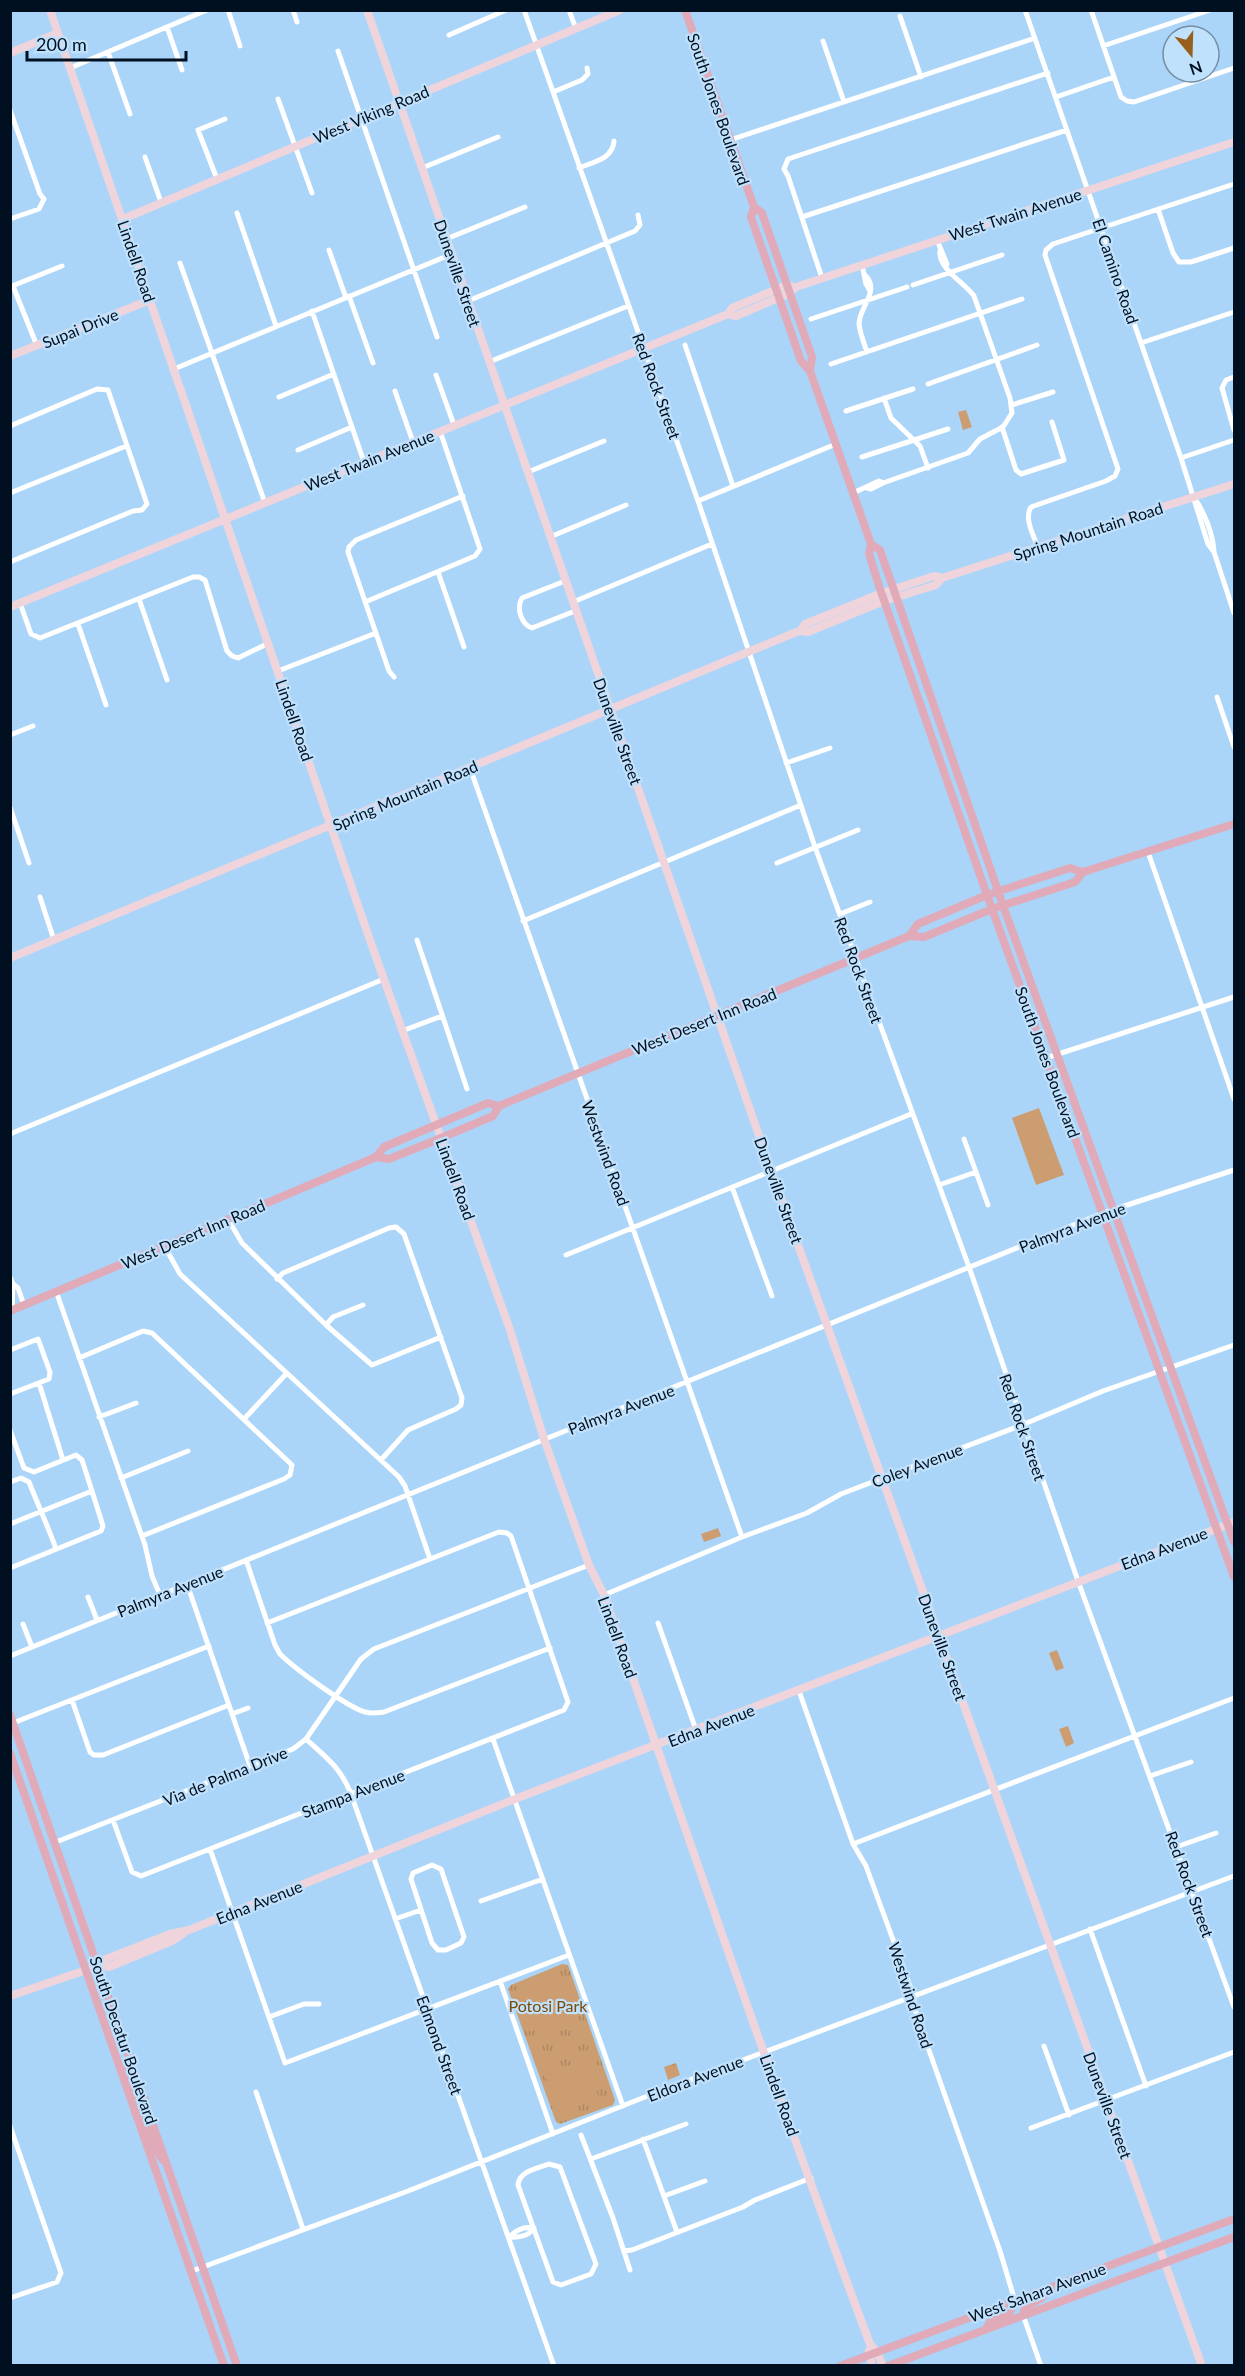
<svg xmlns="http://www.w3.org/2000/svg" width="1245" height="2376" font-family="Lato,sans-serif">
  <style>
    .park { fill: url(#park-tufts) }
    .pitch { fill: #cc9d71 }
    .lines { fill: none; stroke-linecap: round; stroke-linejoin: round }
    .street { stroke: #fff; stroke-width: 5 }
    .secondary { stroke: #f0d4dc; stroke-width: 8 }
    .primary { stroke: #e0aab8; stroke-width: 8 }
    .labels { text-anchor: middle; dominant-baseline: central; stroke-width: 4.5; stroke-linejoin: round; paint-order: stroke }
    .street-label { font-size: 16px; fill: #001020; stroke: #c0e1fc }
    .park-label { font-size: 16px; fill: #7e4904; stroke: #c0e1fc }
  </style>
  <defs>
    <pattern id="park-tufts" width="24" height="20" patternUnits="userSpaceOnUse" patternTransform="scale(1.5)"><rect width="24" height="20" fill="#cc9d71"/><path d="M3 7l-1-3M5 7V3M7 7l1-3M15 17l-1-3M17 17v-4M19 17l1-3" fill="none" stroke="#ad8662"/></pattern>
  </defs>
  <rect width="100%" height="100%" fill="#aad5f9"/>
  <path class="park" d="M562,1964L568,1965L615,2100L613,2105L560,2124L556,2122L508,1989L511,1985Z
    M676,2063L680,2075L668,2080L664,2067Z"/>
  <path class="pitch" d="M966,410L972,427L963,430L958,412Z
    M1039,1108L1064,1175L1036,1185L1012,1118Z
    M718,1528L721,1536L704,1542L701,1534Z
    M1057,1650L1064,1668L1056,1671L1049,1653Z
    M1068,1726L1074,1743L1066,1747L1059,1729Z
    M557,1976L570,2017L529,2031C526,2008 533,1985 557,1976Z
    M584,2061L587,2062L600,2101C575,2106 557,2099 545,2075Z"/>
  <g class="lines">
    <path class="street" d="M228,10L240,46
      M293,10L297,22
      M524,10L698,501L815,847L969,1267L1078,1581L1234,2007
      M569,10L576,29
      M1025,10L1181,458L1208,544L1214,552
      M1091,10L1121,97L1127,101L1134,102L1234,68
      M900,16L921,77
      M167,27L182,70
      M449,35L506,10
      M823,41L844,102
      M1103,46L1210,10
      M338,51L437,337
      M108,52L130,114
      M70,68L207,10
      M553,92L582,80L588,74L587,68
      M1056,97L1114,77
      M278,99L312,193
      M10,110L40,194L44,199L39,209L10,219
      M730,140L1035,38
      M145,157L161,202
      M422,168L498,137
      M579,168C593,162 613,159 614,141
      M217,179L198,130L225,119
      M1158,209L1173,253L1179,262H1191L1234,248
      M237,213L276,326
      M802,217L1067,130
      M446,239L525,207
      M937,240L947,264L946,267
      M329,250L346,298
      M180,263L265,503
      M862,265L866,284L870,291
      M865,275C881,291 859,307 859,324C860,333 864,343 867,352
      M822,278L788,176L784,169L788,159L1048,73
      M913,285L1002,255
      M12,286L62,266
      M13,286L37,346
      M349,296L373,363
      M468,301L635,231L640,225L638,215
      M312,311L364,462
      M811,319L907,287
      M1141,343L1234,312
      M685,345L733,486
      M489,362L628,306
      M831,364L1022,299
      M174,369L452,254
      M436,375L454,425
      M1234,377L1226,380L1222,388L1234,430
      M928,384L1037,345
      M395,391L413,442
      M279,397L334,374
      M884,398L891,418L920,446L928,468
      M1012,405L1053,392
      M846,411L913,389
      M10,426L97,389L108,390L147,504L142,510L133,511L10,562
      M1002,427L1016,470L1021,474L1064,460L1052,422
      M298,450L352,427
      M862,457L948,429
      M1181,458L1234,440
      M528,472L604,441
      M867,488L871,489L883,483L968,453L980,439L1003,427L1012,413L1010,398L974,296C964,282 938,269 940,251
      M10,493L126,446
      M853,493L879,481L883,483
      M1195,499C1205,514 1213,534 1214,552L1234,613
      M698,501L836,444
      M550,537L626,505
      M1038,547C1033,535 1024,518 1031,507L1106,481L1115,476L1118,469L1045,255L1046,250L1053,244L1234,184
      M438,572L464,647
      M565,581L522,598C516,608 521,624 532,628L575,611
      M139,599L167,680
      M365,602L475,556L480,549L440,431
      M573,602L712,544
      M20,603L31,634L40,638L193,577H199L205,580L227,651L232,656L238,658L269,643
      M78,624L106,705
      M278,671L376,633
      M394,677L389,671L348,552L349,547L356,540L463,496
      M1217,697L1234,747
      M10,735L33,726
      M786,763L830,748
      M470,768L742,1537
      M10,807L29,863
      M1148,852L1234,1099
      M777,863L858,830
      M40,897L54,940
      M840,914L870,902
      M523,921L801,805
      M417,940L467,1089
      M402,1031L442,1016
      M1046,1058L1234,997
      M10,1134L384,979
      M964,1139L988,1205
      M939,1185L976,1172
      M732,1187L772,1296
      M228,1219L242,1243L326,1325L372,1365L441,1337
      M164,1245L180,1274L399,1477L405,1486L430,1559
      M566,1255L911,1114
      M10,1277L13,1284L12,1310
      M277,1279L283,1273L389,1228L396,1227L404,1234L462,1398L461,1405L456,1409L408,1430L381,1460
      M13,1284L18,1288L24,1305
      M56,1291L145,1545L152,1576L160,1595
      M326,1325L333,1317L363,1305
      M10,1350L38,1339L50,1372L49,1379L10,1394
      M79,1358L143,1331L152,1333L292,1465L290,1475L284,1479L142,1536
      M39,1383L63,1460
      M99,1417L136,1403
      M245,1418L287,1373
      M10,1430L24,1468L34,1472L76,1455L82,1460L92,1491L10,1524
      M121,1478L188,1451
      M10,1482L21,1478L29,1482C38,1505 48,1526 56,1549
      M246,1560L275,1645L280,1654C294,1668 347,1707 365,1712C372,1714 377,1713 384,1712L550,1648
      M10,1568L101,1531L103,1526L92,1491
      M187,1584L250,1766
      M604,1595L742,1537L807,1513L841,1494L1022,1425L1103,1391L1234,1345
      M88,1597L97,1620
      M658,1623L696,1730
      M23,1624L32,1647
      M10,1656L1103,1213L1234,1170
      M799,1691L853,1844L866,1866L914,1997V2007L925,2039L1000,2251L1015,2301
      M72,1700L90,1752L94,1755H103L229,1705
      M232,1714L248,1708
      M13,1723L209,1646
      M306,1739C326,1757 341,1768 351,1794L554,2366
      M493,1739L623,2106
      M1150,1776L1191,1762
      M113,1820L132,1872L141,1876L564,1710L568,1702L511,1536L507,1533L499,1532L267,1623
      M56,1842L293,1749L306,1739L361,1659L374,1649L589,1565
      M853,1844L1234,1698
      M1176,1847L1216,1833
      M210,1849L285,2063L569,1955
      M432,1865L441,1869L464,1937L461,1943L446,1950H438L432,1943L411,1879L413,1873Z
      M481,1901L543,1879
      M395,1919L421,1910
      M1090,1929L1146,2086
      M500,1981L553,2134
      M269,2017L304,2004H319
      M1044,2046L1069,2115
      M256,2092L303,2229
      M10,2126L61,2273L57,2282L10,2298
      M1031,2128L1234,2052
      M581,2135L613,2218L630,2270
      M643,2139L677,2232
      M591,2159L686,2124
      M549,2164L560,2167L596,2264L591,2274L561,2285L553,2282L518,2185C519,2171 538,2168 549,2164Z
      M664,2196L705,2181
      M509,2237C518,2238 529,2236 534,2228
      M509,2237C516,2230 525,2226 534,2228
      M624,2251L632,2250L743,2207L755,2200L811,2178
      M192,2271L408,2191L655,2093L1234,1876
      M1023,2315L1041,2366"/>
    <path class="secondary" d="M50,10L372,946L509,1327L544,1439L589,1565L604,1595C691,1845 777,2096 870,2344L877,2352L883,2366
      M367,10L771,1170L1202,2366
      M10,53L58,33
      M123,219L620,10
      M728,314L732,308L787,285L791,286
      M10,356L150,300
      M10,607L728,314L736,316L790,293L796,287L1234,142
      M800,631L808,632L884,601L936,585L942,578L1234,484
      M10,958L794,633L800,631L805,624L882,593L934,576L942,578
      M98,1966L109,1967L172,1941L183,1934
      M10,1996L98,1966L106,1959L170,1934L189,1930L515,1799L1234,1522
      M869,2351L872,2366"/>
    <path class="primary" d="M685,10L754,207L751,217L801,361L810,371L871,544L869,554L879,586L987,895L1234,1577
      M754,207L762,213L812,357L810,371
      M871,544L880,550L1006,914L1234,1542
      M909,936L918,924L987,895L1070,868L1083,872L1234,824
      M376,1157L384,1147L488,1103L499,1106L909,936L924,937L992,909L1075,882L1083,872
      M10,1311L376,1157L389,1159L441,1138L493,1116L499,1106
      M10,1715L237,2366
      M10,1753L224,2366
      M121,2067L127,2072L138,2097L145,2099
      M135,2112C154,2120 150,2146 163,2160
      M1023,2315L1025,2307L1042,2298L1046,2289
      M986,2329L990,2322L1010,2312L1015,2301
      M840,2366L1234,2219
      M888,2366L1234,2237"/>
  </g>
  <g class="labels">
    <g class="street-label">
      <text transform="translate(719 109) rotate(71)">South Jones Boulevard</text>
      <text transform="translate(371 114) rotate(-23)">West Viking Road</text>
      <text transform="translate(1015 214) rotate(-18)">West Twain Avenue</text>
      <text transform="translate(137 261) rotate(71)">Lindell Road</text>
      <text transform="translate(1116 271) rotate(71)">El Camino Road</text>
      <text transform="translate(458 273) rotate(71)">Duneville Street</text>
      <text transform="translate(80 328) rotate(-22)">Supai Drive</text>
      <text transform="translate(657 386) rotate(70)">Red Rock Street</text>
      <text transform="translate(369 460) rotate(-22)">West Twain Avenue</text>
      <text transform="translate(1088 531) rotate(-18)">Spring Mountain Road</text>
      <text transform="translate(295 720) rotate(71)">Lindell Road</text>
      <text transform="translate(618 731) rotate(70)">Duneville Street</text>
      <text transform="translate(405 795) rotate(-23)">Spring Mountain Road</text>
      <text transform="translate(859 970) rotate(70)">Red Rock Street</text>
      <text transform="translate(704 1021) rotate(-22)">West Desert Inn Road</text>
      <text transform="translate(1048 1062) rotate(70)">South Jones Boulevard</text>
      <text transform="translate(606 1153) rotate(70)">Westwind Road</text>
      <text transform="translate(456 1179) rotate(70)">Lindell Road</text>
      <text transform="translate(779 1190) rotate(70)">Duneville Street</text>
      <text transform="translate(1072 1227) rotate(-21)">Palmyra Avenue</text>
      <text transform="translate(193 1234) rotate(-23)">West Desert Inn Road</text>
      <text transform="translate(621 1409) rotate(-21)">Palmyra Avenue</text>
      <text transform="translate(1023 1427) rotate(71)">Red Rock Street</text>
      <text transform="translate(917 1465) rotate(-21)">Coley Avenue</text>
      <text transform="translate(1164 1548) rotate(-21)">Edna Avenue</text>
      <text transform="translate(170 1591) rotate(-22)">Palmyra Avenue</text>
      <text transform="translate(618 1637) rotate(70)">Lindell Road</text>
      <text transform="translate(943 1647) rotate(70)">Duneville Street</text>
      <text transform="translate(711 1725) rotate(-21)">Edna Avenue</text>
      <text transform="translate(225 1776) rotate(-22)">Via de Palma Drive</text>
      <text transform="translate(353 1793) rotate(-21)">Stampa Avenue</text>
      <text transform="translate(1190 1884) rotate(70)">Red Rock Street</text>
      <text transform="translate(259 1902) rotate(-22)">Edna Avenue</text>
      <text transform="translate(911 1995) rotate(72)">Westwind Road</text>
      <text transform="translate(124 2040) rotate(71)">South Decatur Boulevard</text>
      <text transform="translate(440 2045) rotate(70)">Edmond Street</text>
      <text transform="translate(695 2078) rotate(-21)">Eldora Avenue</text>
      <text transform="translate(780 2095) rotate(70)">Lindell Road</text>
      <text transform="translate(1108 2105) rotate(70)">Duneville Street</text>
      <text transform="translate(1037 2292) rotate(-20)">West Sahara Avenue</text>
    </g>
    <g class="park-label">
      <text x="548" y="2005">Potosi Park</text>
    </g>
  </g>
  <rect width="1245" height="2376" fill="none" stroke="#001020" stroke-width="24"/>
  <g transform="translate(1191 54) rotate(161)"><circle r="28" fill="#c0e1fc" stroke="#738da4" stroke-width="1.5"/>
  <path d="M0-4.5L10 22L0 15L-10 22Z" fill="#975e1c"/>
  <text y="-9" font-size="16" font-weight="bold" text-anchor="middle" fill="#001020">N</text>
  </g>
  <path d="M27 51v9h159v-9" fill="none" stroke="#001020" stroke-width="3"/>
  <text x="36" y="51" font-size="18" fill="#001020" stroke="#c0e1fc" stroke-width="4.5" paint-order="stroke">200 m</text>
</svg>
